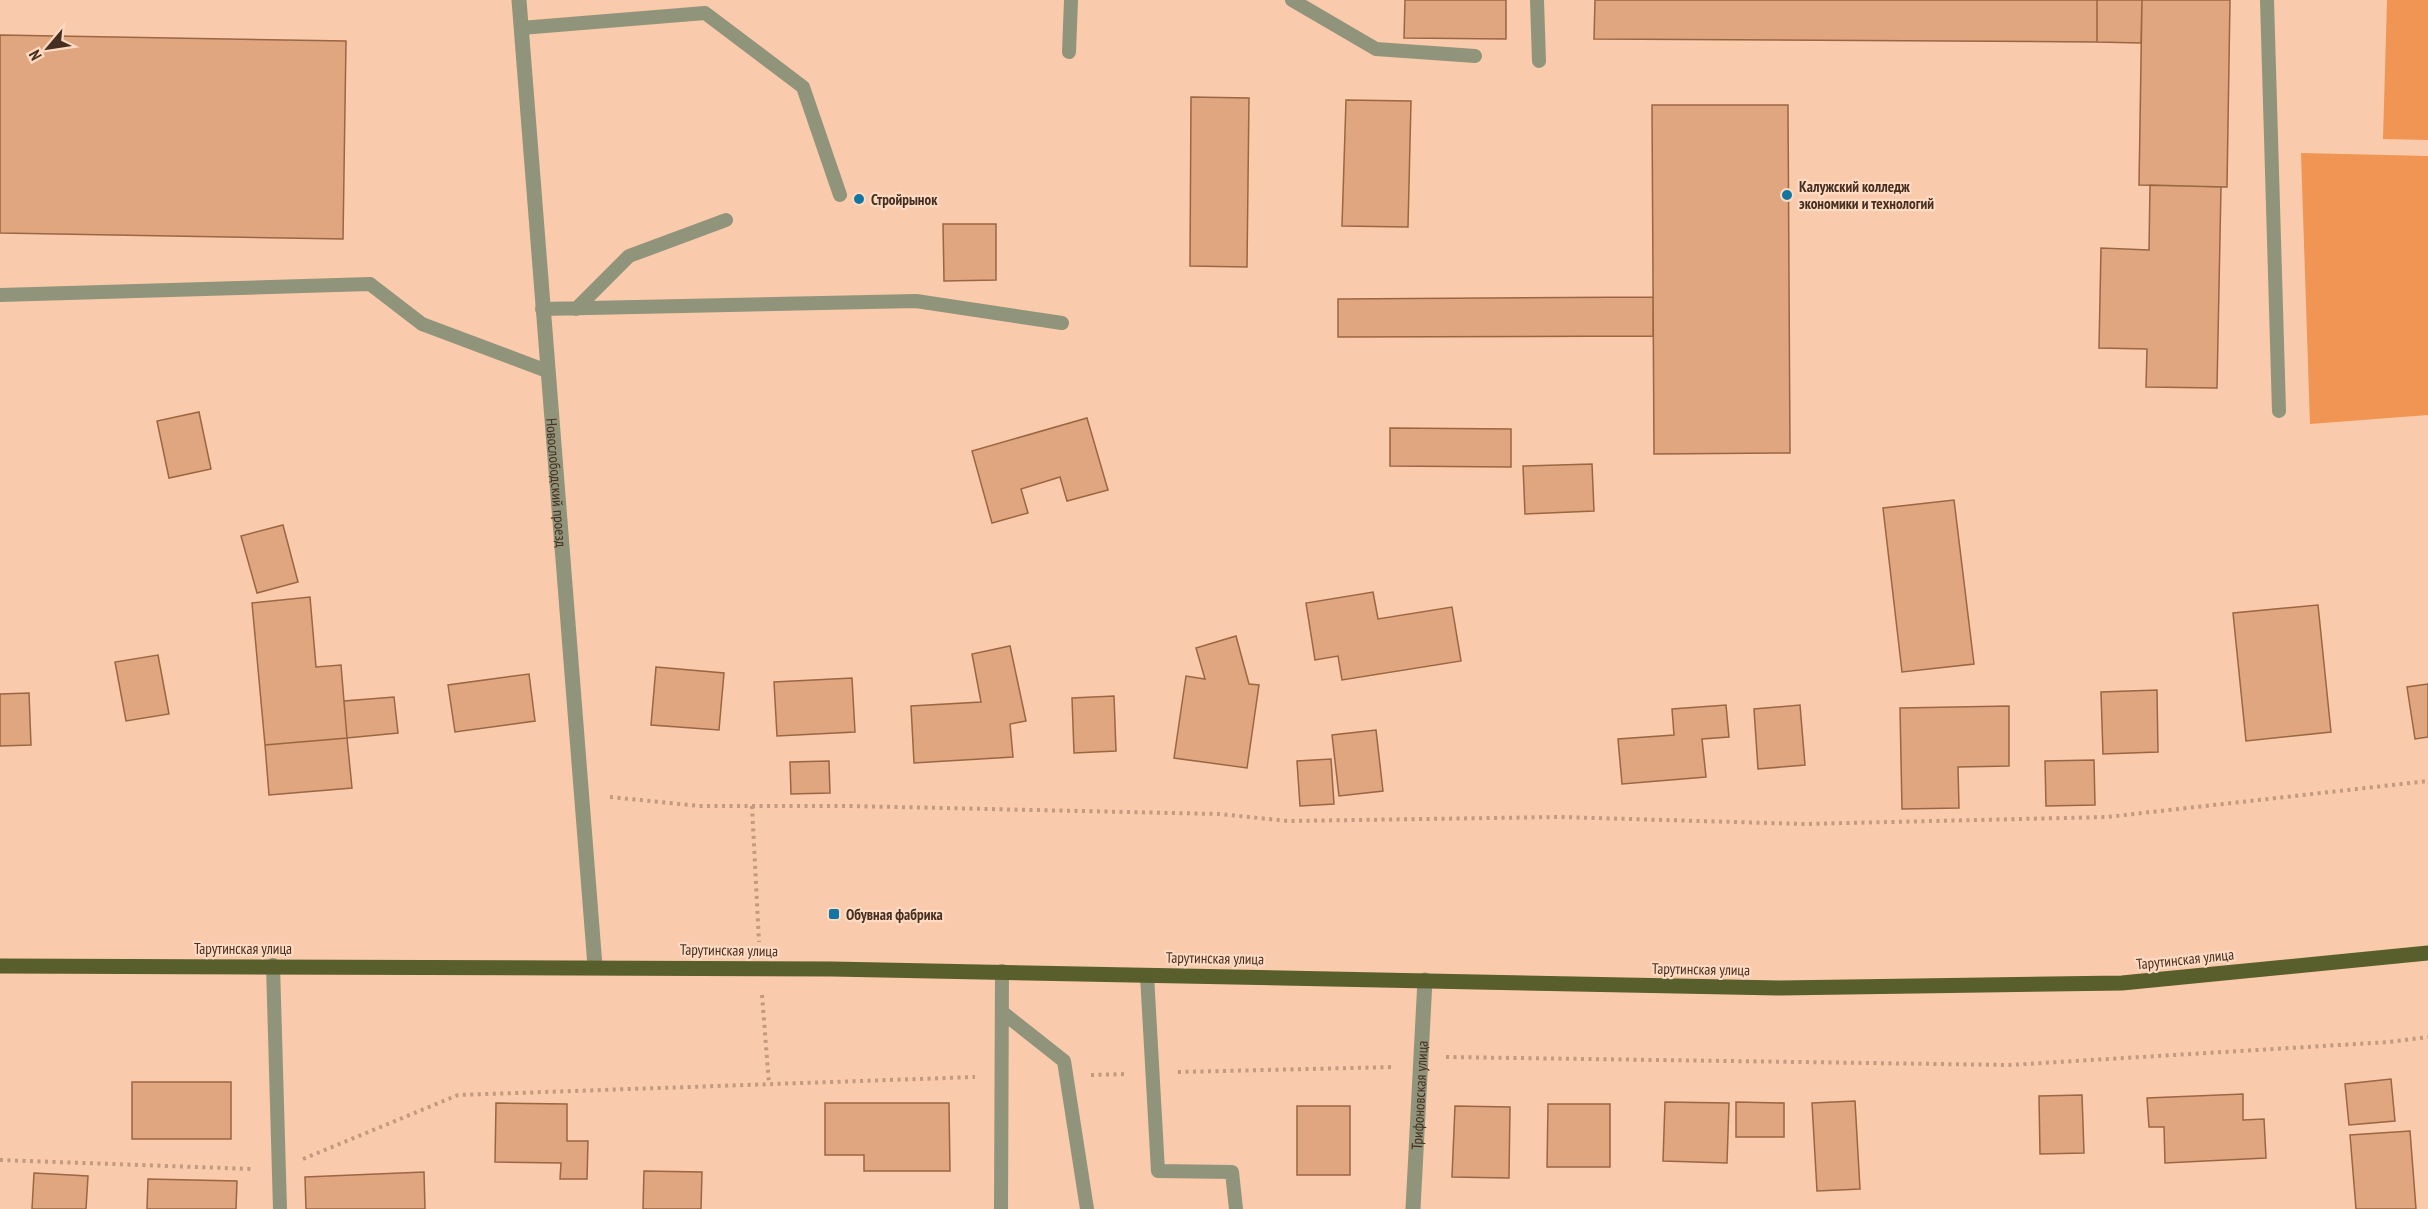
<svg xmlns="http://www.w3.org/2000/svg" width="2428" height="1209" font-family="'PT Sans Narrow',sans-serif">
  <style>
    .green { fill: #f09553 }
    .building { fill: #dfa680; stroke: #9b6642; stroke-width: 1.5 }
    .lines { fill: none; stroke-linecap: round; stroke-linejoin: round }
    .path { stroke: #c19a80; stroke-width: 4; stroke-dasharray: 3 4.5; stroke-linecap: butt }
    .service { stroke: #90947a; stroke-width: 14 }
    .minor { stroke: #90947a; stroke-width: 15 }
    .primary { stroke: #585e2c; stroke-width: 15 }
    .poi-dot { fill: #1176a2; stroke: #fedac3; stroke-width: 2 }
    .labels { text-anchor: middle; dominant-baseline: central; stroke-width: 4.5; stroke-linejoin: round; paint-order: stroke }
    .poi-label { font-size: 15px; font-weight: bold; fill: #462f20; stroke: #fedac3; text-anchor: start }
    .street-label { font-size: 15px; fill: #462f20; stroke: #fedac3 }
  </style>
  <rect width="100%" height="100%" fill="#f9caab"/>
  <path class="green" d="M2387,0H2428V140L2383,139Z
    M2301,153L2428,156V415L2310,424Z"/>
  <path class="building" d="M1405,0H1506V39L1404,38Z
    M1595,0H2097V42L1594,39Z
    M2097,0H2142L2141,43L2097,42Z
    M2142,0H2230L2227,187L2139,185Z
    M0,35L346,41L343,239L0,233Z
    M1191,97L1249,98L1247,267L1190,266Z
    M1346,100L1411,101L1408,227L1342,226Z
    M1652,105H1788L1790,453L1654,454Z
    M2150,185L2221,187L2217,388L2146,387L2147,349L2099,348L2101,248L2149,250Z
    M943,224H996V280L944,281Z
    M1653,297V336L1338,337V299Z
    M199,412L211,469L169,478L157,421Z
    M1087,418L1108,490L1067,501L1060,477L1021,489L1028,513L992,523L972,451Z
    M1390,428L1511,429V467L1390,466Z
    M1592,464L1594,511L1525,514L1523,466Z
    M1954,500L1974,664L1902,672L1883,508Z
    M283,525L298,582L257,593L241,536Z
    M1373,592L1378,619L1452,607L1461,661L1342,680L1338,656L1315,660L1306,603Z
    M310,597L316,667L341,665L347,738L265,745L252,603Z
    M2318,605L2331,732L2246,741L2233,613Z
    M1236,636L1249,684L1259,685L1247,768L1174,758L1186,676L1205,679L1196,648Z
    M1010,646L1026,721L1010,724L1013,757L914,763L911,706L981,702L972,654Z
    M158,655L169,714L126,721L115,662Z
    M656,667L724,673L719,730L651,725Z
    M529,674L535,721L455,732L448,685Z
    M852,678L855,732L777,736L774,682Z
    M2428,684V737L2415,739L2407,687Z
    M2157,690L2158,752L2103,754L2101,692Z
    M29,693L31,745L0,746V694Z
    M1114,696L1116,751L1074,753L1072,698Z
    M394,697L398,733L347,738L344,701Z
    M1726,705L1729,737L1702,739L1706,777L1622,784L1618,739L1674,735L1672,709Z
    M1800,705L1805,765L1758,769L1754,709Z
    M2009,706V766L1958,767L1959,808L1902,809L1900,708Z
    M1376,730L1383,791L1339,796L1332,735Z
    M347,738L352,788L269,795L265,745Z
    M1331,759L1334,804L1300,806L1297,761Z
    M2094,760L2095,805L2046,806L2045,761Z
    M829,761L830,793L791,794L790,762Z
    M2391,1079L2395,1121L2349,1125L2345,1084Z
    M132,1082H231V1139H132Z
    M2243,1094V1120L2264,1119L2266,1158L2165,1163L2164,1127H2149L2147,1098Z
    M2082,1095L2084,1153L2040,1154L2039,1096Z
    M1855,1101L1860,1189L1817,1191L1812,1103Z
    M1665,1102L1729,1103L1727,1163L1663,1161Z
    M1736,1102L1784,1103V1137H1736Z
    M496,1103L567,1104V1141H588L587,1179H560L561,1163L495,1162Z
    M825,1103H949L950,1171H864V1155H825Z
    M1548,1104H1610V1167H1547Z
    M1297,1106H1350V1175H1297Z
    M1455,1106L1510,1107L1509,1178L1452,1177Z
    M2410,1131L2416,1209H2356L2350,1135Z
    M644,1171L702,1172L701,1209H643Z
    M424,1172L425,1209H306L305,1177Z
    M34,1173L88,1176L86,1209H32Z
    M148,1179L237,1181L236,1209H147Z"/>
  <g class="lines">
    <path class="path" d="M610,797L699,806H850L1219,814L1288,821L1560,817L1804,824L2107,817L2428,781
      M752,806L759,942
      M762,995L769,1084
      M1446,1057L2009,1065L2389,1042L2428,1037
      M1178,1072L1395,1067
      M1091,1075L1128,1074
      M303,1159L458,1095L975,1077
      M0,1160L252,1169"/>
    <path class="service" d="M1292,0L1376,49L1475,56
      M1537,0L1539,61
      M2267,0L2279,411
      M521,28L705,13L803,87L840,195
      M1069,52L1071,0
      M0,295L370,284L422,324L547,371
      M542,309L916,301L1062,323
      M576,309L629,256L726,220
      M273,965L280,1209
      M1147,975L1158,1171L1232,1172L1236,1209
      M1002,1012L1064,1061L1087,1209
      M1001,1209L1002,971"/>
    <g class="minor">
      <path id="s1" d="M519,0L595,966"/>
      <path id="s2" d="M1413,1209L1425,980"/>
    </g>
    <path class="primary" d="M0,966L832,969L1779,988L2122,983L2428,953"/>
  </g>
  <g class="poi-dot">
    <circle cx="1787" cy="195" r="6"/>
    <circle cx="859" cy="199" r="6"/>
    <rect x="828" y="908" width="12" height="12" rx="3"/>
  </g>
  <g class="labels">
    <g class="poi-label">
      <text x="1799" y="186">Калужский колледж<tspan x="1799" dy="17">экономики и технологий</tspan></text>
      <text x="871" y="199">Стройрынок</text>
      <text x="846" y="914">Обувная фабрика</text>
    </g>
    <g class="street-label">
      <text stroke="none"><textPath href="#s1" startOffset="484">Новослободский проезд</textPath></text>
      <text x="243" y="948">Тарутинская улица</text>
      <text transform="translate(729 950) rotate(1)">Тарутинская улица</text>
      <text transform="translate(1215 958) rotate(1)">Тарутинская улица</text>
      <text transform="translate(2185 959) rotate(-6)">Тарутинская улица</text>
      <text transform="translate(1701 969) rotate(1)">Тарутинская улица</text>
      <text stroke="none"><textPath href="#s2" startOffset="114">Трифоновская улица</textPath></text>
    </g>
  </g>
  <g transform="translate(48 48) rotate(241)" stroke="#fedac3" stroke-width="4.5" paint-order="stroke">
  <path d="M0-4.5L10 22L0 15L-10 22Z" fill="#462f20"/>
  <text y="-9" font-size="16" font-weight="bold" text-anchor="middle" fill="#462f20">N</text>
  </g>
</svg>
